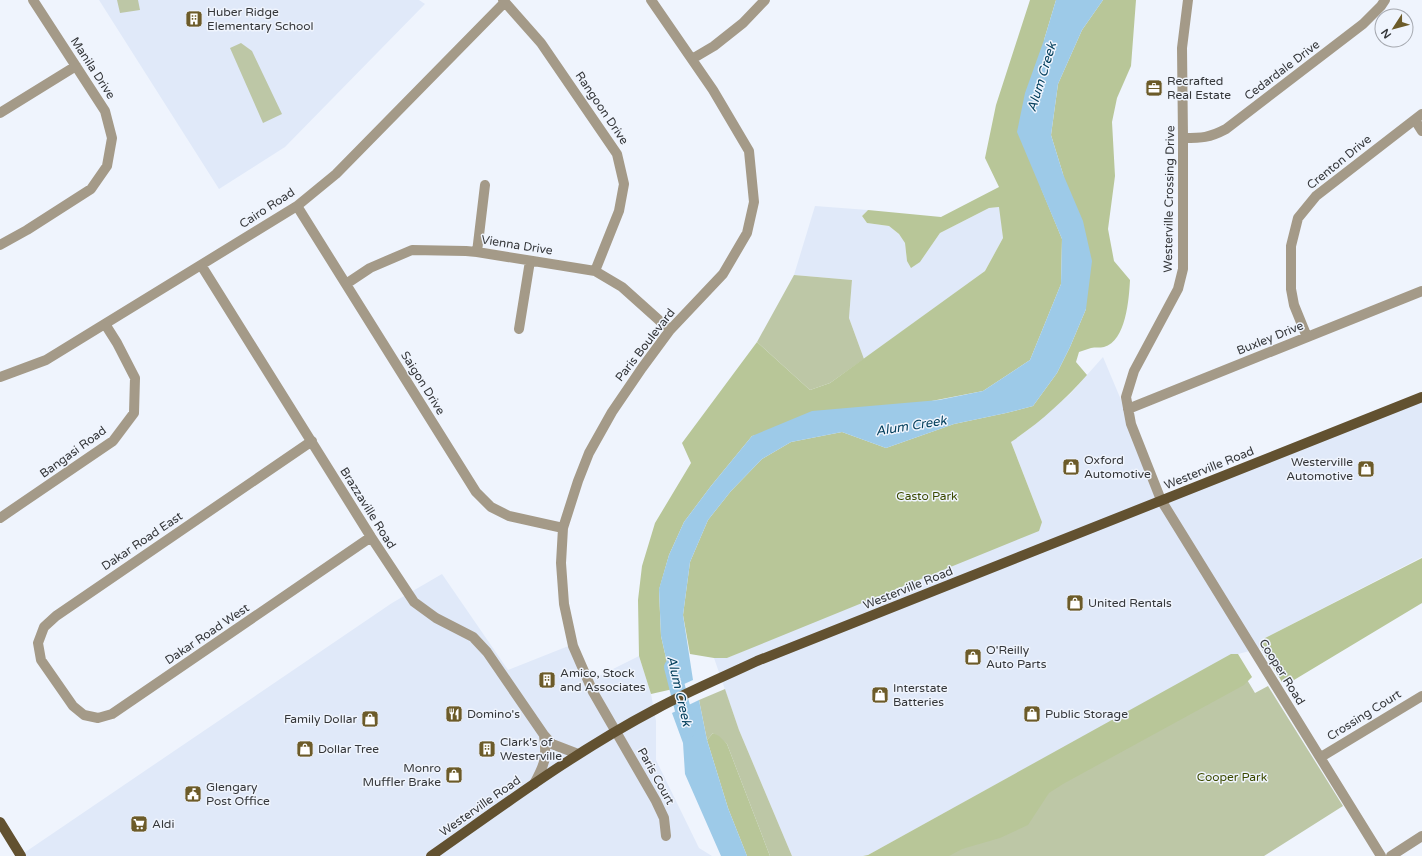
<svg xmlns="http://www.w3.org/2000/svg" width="1422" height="856" font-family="'Varela Round',sans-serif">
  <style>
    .built { fill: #e0e9f9 }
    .green { fill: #bdc7a6 }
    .forest { fill: #b8c698 }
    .water { fill: #9dcae8 }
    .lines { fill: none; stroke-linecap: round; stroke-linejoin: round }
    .river { stroke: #9dcae8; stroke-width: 16 }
    .minor { stroke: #a49a88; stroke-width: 10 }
    .major { stroke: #625130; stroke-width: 10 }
    .labels { text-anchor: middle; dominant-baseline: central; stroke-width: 3; stroke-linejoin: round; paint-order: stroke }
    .poi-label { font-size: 12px; fill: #35373a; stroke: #eff4fd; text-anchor: start }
    .street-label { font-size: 12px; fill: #35373a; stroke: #eff4fd }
    .park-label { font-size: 12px; fill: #3c4a00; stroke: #eff4fd }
    .water-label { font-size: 13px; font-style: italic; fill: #06415e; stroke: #eff4fd }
  </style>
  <rect width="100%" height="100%" fill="#eff4fd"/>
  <path class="built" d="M99,0H419L425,4L285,147L219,189Z
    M815,206L868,210L862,216L867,223L889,226L899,234L905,243L907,261L920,262L940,233L989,208L1000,207L1003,238L985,271L864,359L849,318L852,280L794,275Z
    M1103,357L1163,500L1422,395V557L1265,638L1261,648L1238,654L1231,655L868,855L863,856H792L739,730L714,658H727L1042,522L1011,442L1029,429L1070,394Z
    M442,574L508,670L571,645L587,682L639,656L651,694L656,721V760L699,848L712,856H22L21,855L392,603Z"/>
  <path class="green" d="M117,0H138L140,10L120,13Z
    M241,43L252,51L282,114L263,123L230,48Z
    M794,275L852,280L849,318L864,359L830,383L810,390L757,342Z
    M1246,678L1255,693L1268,686L1343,806L1264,856H936Z
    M725,689L739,730L792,856H770L727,744L713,733L707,740L699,700Z"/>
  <path class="forest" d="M1030,0H1056L1044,40L1041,188L1062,239L1061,284L1030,360L983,391L752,436L711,486L684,522L669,555L659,590L661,636L673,689L651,694L639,656L638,600L642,566L655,523L691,463L682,443L757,342L810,390L830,383L985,271L1003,238L999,207L989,208L940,233L920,262L911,268L907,261L905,243L899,234L889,226L867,223L862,216L868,210L941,217L999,187L985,158L996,105Z
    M1103,0H1136L1131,66L1117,98L1112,122L1115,176L1108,229L1114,261L1130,280C1129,299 1126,341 1104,347C1100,348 1095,347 1091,348C1087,349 1083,351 1079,352L1076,362L1087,375C1064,401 1039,423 1011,442L1042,522L1039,531L727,658H714L690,654L683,615L690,562L708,520L731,491L762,459L791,442L842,432L886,448L954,424L1006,413L1033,406L1057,373L1070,347L1086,309L1063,174L1051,135L1058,84L1082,30Z
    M1422,558V603L1289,683L1282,682L1261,648L1265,638Z
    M1231,654H1238L1252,677L1244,685L1063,784L1049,793L1028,825L1000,838L962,849L949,856H863L868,855Z
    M713,733L719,736L727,744L770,856H747L728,808L707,740Z"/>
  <path class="water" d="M1056,0H1103L1082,30L1058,84L1051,135L1063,174L1083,221L1092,261L1086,309L1070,347L1057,373L1033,406L1006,413L954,424L886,448L842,432L791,442L762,459L731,491L708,520L690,562L683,615L693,680L673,689L661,636L659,589L669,555L684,522L711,486L752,436L812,411L939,400L983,391L1030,360L1061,284L1062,239L1017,132L1025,93L1044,40Z
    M699,700L707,740L728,808L747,856H721L685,774L683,743L672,713Z"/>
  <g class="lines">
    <path class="river" d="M672,667L688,730"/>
    <path class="minor" d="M503,0L541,43L617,154L624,184L619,211L595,271
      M651,0L713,90L749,151L754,202L747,233L723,274L670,330L642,368L612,412L589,453L578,481L563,528L561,563L564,604L573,646L593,692L656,801L664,818L666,836
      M1188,0L1182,48L1183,138V269L1178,289L1134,371L1126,397L1131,424L1161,500L1381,856
      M692,59L714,46L743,23L765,0
      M0,113L76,66
      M1415,120L1422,131
      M1183,138C1202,138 1209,138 1226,129L1363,24L1381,6L1385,0
      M297,206L476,492L491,507L509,516L563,528
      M0,245L27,230L91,189L107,166L112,138L105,111L33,0
      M477,252L485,185
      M201,265L371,537L414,602L436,618L473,637L487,652L544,735L552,744L578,754
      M346,284L370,268L412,250L466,251L477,252L595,271L622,287L670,330
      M519,329L530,261
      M1307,337L1294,305L1291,289V246L1298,218L1316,196L1422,114
      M0,377L46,360L297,206L336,174L505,2
      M1128,409L1422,291
      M312,441L56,616L44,627L38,643L41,660L73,706L84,715L98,718L112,714L371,537
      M0,518L113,441L134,413L135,378L117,343L105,324
      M1321,757L1422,696
      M534,784C545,764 547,758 544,735
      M1391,856L1422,836"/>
    <path class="major" d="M0,822L21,856
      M431,856C504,805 576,751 656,709C689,691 723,677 757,661L1422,397"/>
  </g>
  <defs>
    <g id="building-square" transform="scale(0.9)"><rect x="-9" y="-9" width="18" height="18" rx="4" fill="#6c5b29" stroke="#eff4fd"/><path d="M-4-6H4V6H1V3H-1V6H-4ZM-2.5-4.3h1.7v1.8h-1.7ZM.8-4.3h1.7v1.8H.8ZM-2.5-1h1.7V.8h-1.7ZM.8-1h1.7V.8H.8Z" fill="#fff"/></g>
    <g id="office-square" transform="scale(0.9)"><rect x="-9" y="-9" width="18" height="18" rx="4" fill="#6c5b29" stroke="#eff4fd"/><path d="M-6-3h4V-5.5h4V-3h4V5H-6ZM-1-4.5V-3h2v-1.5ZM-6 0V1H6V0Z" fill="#fff"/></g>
    <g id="shop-square" transform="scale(0.9)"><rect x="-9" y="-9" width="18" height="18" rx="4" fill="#6c5b29" stroke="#eff4fd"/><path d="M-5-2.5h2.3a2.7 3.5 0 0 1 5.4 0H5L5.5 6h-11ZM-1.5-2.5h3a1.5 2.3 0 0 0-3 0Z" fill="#fff"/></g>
    <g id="restaurant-square" transform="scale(0.9)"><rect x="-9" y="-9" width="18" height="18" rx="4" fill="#6c5b29" stroke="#eff4fd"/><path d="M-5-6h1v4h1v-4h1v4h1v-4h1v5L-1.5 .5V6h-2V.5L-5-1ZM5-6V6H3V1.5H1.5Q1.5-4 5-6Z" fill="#fff"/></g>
    <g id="civic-square" transform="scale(0.9)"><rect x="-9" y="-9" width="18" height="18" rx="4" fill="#6c5b29" stroke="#eff4fd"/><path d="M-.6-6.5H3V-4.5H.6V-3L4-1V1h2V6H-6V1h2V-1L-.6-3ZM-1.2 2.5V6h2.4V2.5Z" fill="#fff"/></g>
    <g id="supermarket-square" transform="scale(0.9)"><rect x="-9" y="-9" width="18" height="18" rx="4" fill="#6c5b29" stroke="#eff4fd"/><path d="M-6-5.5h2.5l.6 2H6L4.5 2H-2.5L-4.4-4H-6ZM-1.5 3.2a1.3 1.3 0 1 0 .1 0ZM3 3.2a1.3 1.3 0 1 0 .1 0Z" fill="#fff"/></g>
  </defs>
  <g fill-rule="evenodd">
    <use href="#building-square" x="194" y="19"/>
    <use href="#office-square" x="1154" y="88"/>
    <use href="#shop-square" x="1071" y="467"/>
    <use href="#shop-square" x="1366" y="469"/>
    <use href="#shop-square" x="1075" y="603"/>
    <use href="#shop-square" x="973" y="657"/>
    <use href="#building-square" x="547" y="680"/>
    <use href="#shop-square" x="880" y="695"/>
    <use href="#restaurant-square" x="454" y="714"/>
    <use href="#shop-square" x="1032" y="714"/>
    <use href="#shop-square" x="370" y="719"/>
    <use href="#shop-square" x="305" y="749"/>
    <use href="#building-square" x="487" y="749"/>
    <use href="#shop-square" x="454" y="775"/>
    <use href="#civic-square" x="193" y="794"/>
    <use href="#supermarket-square" x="139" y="824"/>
  </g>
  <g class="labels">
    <g class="poi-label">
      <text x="207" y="12">Huber Ridge<tspan x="207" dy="14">Elementary School</tspan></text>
      <text x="1167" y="81">Recrafted<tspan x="1167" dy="14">Real Estate</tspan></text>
      <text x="1084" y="460">Oxford<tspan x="1084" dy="14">Automotive</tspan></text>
      <text x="1353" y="462" text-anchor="end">Westerville<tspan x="1353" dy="14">Automotive</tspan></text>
      <text x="1088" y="603">United Rentals</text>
      <text x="986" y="650">O'Reilly<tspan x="986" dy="14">Auto Parts</tspan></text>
      <text x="560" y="673">Amico, Stock<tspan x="560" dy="14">and Associates</tspan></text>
      <text x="893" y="688">Interstate<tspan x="893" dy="14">Batteries</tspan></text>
      <text x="467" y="714">Domino's</text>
      <text x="1045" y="714">Public Storage</text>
      <text x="357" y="719" text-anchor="end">Family Dollar</text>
      <text x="500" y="742">Clark's of<tspan x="500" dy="14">Westerville</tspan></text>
      <text x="318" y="749">Dollar Tree</text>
      <text x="441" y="768" text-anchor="end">Monro<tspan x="441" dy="14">Muffler Brake</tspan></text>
      <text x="206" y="787">Glengary<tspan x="206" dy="14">Post Office</tspan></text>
      <text x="152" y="824">Aldi</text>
    </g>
    <g class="street-label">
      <text transform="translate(93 68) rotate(57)">Manila Drive</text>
      <text transform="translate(1282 70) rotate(-37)">Cedardale Drive</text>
      <text transform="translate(602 108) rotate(56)">Rangoon Drive</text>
      <text transform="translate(1339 162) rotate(-39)">Crenton Drive</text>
      <text transform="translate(1169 199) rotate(-89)">Westerville Crossing Drive</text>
      <text transform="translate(267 208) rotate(-33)">Cairo Road</text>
      <text transform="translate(517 245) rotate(9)">Vienna Drive</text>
      <text transform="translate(1270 338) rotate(-22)">Buxley Drive</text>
      <text transform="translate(645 345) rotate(-52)">Paris Boulevard</text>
      <text transform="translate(423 383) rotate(58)">Saigon Drive</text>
      <text transform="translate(73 452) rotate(-36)">Bangasi Road</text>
      <text transform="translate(1209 468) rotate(-22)">Westerville Road</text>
      <text transform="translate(368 508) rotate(58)">Brazzaville Road</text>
      <text transform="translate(142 541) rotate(-34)">Dakar Road East</text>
      <text transform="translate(908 588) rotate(-22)">Westerville Road</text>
      <text transform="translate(207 634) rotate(-34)">Dakar Road West</text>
      <text transform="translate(1282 672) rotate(58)">Cooper Road</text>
      <text transform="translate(1364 715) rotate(-32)">Crossing Court</text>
      <text transform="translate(656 776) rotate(61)">Paris Court</text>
      <text transform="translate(480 806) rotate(-35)">Westerville Road</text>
    </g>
    <g class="park-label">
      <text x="927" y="496">Casto Park</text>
      <text x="1232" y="777">Cooper Park</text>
    </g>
    <g class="water-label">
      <text transform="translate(1042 77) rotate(-73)">Alum Creek</text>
      <text transform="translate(911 426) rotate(-9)">Alum Creek</text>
      <text transform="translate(679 691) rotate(77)">Alum Creek</text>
    </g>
  </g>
  <g transform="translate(1394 28) rotate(234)"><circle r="19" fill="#eff4fd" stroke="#a5a8af"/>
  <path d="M0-3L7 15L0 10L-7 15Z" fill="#6c5b29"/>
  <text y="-6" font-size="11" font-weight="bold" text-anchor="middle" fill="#35373a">N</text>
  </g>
</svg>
